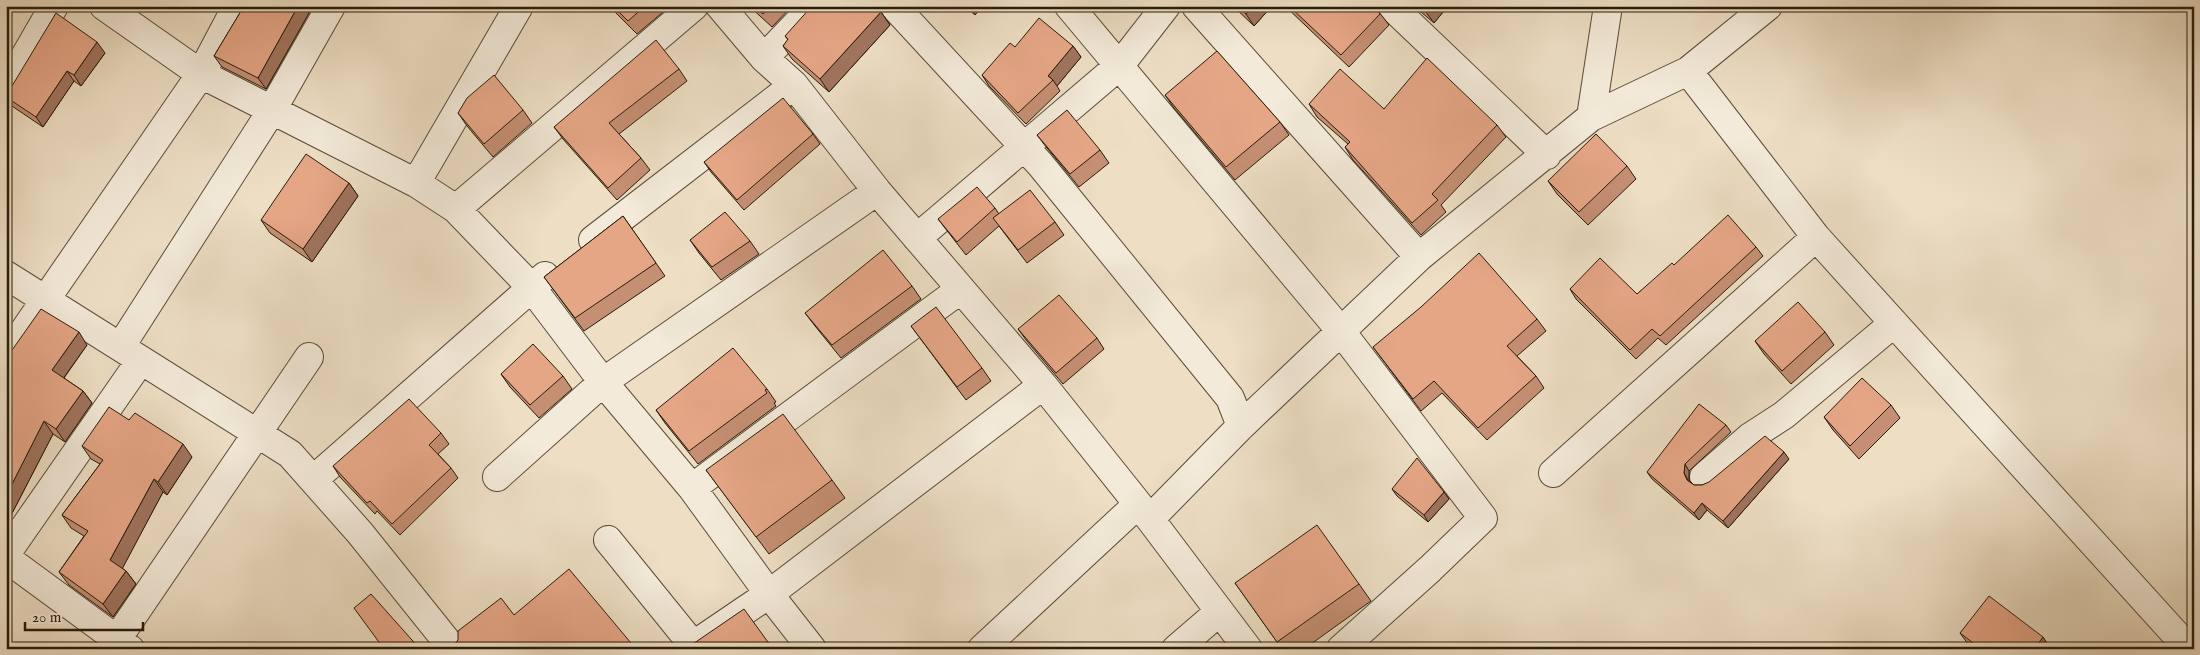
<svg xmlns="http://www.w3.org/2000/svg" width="2200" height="655" font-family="'IM FELL English',serif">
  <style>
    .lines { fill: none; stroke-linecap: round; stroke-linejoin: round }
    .minor-casing { stroke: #5a4c38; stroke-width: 30 }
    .minor { stroke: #f3ead9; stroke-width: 28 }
    .wall { fill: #c58f73; stroke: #291c0a }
    .shaded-wall { fill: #a0745e; stroke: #291c0a }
    .building { fill: #e5a686; stroke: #291c0a }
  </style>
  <rect width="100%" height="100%" fill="#eddec4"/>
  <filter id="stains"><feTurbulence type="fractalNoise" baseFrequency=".004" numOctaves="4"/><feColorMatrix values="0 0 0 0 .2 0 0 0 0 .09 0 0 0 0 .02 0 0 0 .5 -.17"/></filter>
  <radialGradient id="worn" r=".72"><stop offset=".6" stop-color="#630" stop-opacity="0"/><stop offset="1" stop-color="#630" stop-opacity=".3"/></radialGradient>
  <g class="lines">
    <g class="minor-casing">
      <path id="minor" d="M104,6L201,74L416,183L456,209L531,287L603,382L692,488L769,594L812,649
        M720,6L764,58L794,85L877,191L1043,385L1150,519L1248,649
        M894,6L1040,164L1230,398L1241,426
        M1069,6L1340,330L1483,518L1430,569L1341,649
        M1196,6L1419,257
        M1391,6L1547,155
        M764,58L814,6
        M1688,71L1816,237L2189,649
        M6,89L54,6
        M1591,117L1608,6
        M416,183L519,6
        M456,209L694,6
        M917,238L1120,65L1166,6
        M593,240L794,85
        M6,275L290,454L360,533L453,649
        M121,346L272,110L331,6
        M6,357L201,74L237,6
        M1553,473L1816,237
        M497,477L603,382L877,191
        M1704,477L1750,437L1784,415L1894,323
        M313,480L545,276
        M692,488L961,289
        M1150,519L1241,426L1419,257L1591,117L1688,71L1768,6
        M608,540L693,645
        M6,554L141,360
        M6,558L130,649
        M117,639L309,357
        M688,649L769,594L1043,385
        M982,649L1137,505
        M1176,649L1219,612"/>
    </g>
    <use href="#minor" class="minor"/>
  </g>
  <path class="wall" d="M244,6H313L266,89L222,67L214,56Z
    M609,6H670L637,34Z
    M749,6H792L772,27Z
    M965,6H982L975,15Z
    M1233,6H1272L1254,26Z
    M1285,6H1376V8L1389,25L1349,67Z
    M1414,6H1448L1434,23Z
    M881,12L890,25L829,92L792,59L783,46L788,40L785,36Z
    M1073,46L1081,57L1057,86L1060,91L1026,124L989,86L982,75L1015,47Z
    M105,53L81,86L74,81L43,127L9,104L6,100V90Z
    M679,69L687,81L619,134L641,158L650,170L617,200L563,139L554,127Z
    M1165,95L1280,122L1289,135L1235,180L1174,108Z
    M1309,104L1384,109L1497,125L1506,137L1441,205L1446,212L1421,235L1353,160L1345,147L1348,144L1317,117Z
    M523,110L532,123L493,157L467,126L458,113Z
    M813,134L820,144L744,210L711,172L704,162Z
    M1037,135L1100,150L1109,163L1079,187L1047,148Z
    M1627,166L1636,179L1588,225L1557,194L1548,181Z
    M349,183L358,196L312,262L270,233L261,220Z
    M995,208L999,214L1055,222L1064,235L1027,263L999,226L966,255L948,232L938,219Z
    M623,216L665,276L584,331L544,277Z
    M690,240L750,241L759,254L721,280L699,253Z
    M1756,247L1763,256L1666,345L1658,338L1636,359L1576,299L1570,289L1637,294L1674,265Z
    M912,286L921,299L841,358L815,326L805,313Z
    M1537,319L1546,331L1517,356L1536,376L1544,388L1487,440L1442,393L1421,411L1373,347Z
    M911,326L982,368L991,381L966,400Z
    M1018,329L1097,338L1104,349L1063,384L1026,340Z
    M1825,332L1834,345L1791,384L1764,354L1755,341Z
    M87,345L64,378L83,391L92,403L65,442L53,434L6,525V357Z
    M501,374L563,376L572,389L539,418L510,387Z
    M767,389L776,402L774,403L776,406L698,464L665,423L656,410Z
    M1891,405L1900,418L1859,459L1833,430L1824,417Z
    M129,420L192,457L167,495L163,492L122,568L126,571L136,584L113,617L69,585L59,572L84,536L71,528L62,515L100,464L91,459L82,446Z
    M1726,425L1731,432L1689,471V480L1694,485H1702L1789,459L1728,528L1707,510L1699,520L1652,479L1647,472Z
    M441,433L449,444L438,454L451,468L458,478L400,535L377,511L375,514L340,477L333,466Z
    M706,470L832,480L845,498L769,554Z
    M1392,489L1444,492L1449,499L1428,522L1397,496Z
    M1235,583L1359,584L1371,601L1304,649H1282Z
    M1960,633L2043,637L2050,648V649H1974L1968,644Z"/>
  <path class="shaded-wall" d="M298,6H313L266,89L258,78Z
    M969,6H982L975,15Z
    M1253,6H1272L1254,26L1246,14Z
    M1430,6H1448L1434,23L1426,12Z
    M881,12L890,25L829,92L820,79Z
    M6,40L12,48L6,57Z
    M97,42L105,53L81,86L74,75Z
    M1073,46L1081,57L1057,86L1053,80L1048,76Z
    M67,71L74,81L43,127L36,117Z
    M349,183L358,196L312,262L303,249Z
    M79,332L87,345L60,383L52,370Z
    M83,391L92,403L65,442L56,429Z
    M44,421L53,434L6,525V496Z
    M183,444L192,457L167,495L158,482Z
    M1784,452L1789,459L1728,528L1723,521Z
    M1685,464L1689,471V480L1692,487L1684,473Z
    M154,479L163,492L120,573L110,560Z
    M1444,492L1449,499L1428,522L1424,515Z
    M1702,503L1707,510L1699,520L1694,513Z
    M126,571L136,584L113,617L103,604Z
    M2043,637L2050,648V649H2034Z"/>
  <path class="building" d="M244,6H298L258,78L214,56Z
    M613,6H645L628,21Z
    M754,6H770L763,14Z
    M812,6H875L881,12L820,79L783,46L788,39L785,36Z
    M1238,6H1253L1246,14Z
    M1289,6H1374L1380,14L1341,55Z
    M1420,6H1430L1426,12Z
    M56,13L97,42L74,75L67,71L36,117L6,97V90L12,86Z
    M1039,18L1073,46L1048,76L1053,80L1018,113L982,75L1010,43L1015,47Z
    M656,40L679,69L609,123L641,158L608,188L554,127Z
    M1217,51L1280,122L1226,167L1165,95Z
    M1427,58L1497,125L1432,194L1438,200L1412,223L1345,147L1350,142L1309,104L1340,69L1384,109Z
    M494,75L523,110L484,144L458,113L467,98Z
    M783,98L813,134L737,200L704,162Z
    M1067,110L1100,150L1070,174L1037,135Z
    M1596,134L1627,166L1579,212L1548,181Z
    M306,154L349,183L303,249L261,220Z
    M977,187L995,208L957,242L938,219Z
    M1030,190L1055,222L1018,250L993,218Z
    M725,212L750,241L712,267L690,240Z
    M1728,215L1756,247L1660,336L1652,329L1630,350L1570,289L1600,258L1637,294L1672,263L1674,265Z
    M623,216L656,263L575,318L544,277Z
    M883,250L912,286L832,345L805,313Z
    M1479,253L1537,319L1507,346L1536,376L1478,428L1434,381L1413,399L1373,347L1421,307Z
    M1059,295L1097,338L1056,373L1018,329Z
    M1798,302L1825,332L1782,371L1755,341Z
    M936,307L982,368L957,387L911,326Z
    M41,309L79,332L52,370L83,391L56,429L44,421L6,496V357L10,353Z
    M533,344L563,376L530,405L501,374Z
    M733,348L767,389L765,390L767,393L689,451L656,410Z
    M1862,378L1891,405L1850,446L1824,417Z
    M409,399L441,433L429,445L451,468L392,524L370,501L367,503L333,466Z
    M1699,404L1726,425L1685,464L1684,473L1687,480L1694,485H1702L1709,482L1765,436L1784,452L1723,521L1702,503L1694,513L1647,472Z
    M109,407L129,420L135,413L183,444L158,482L154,479L110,560L126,571L103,604L59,572L88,531L62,515L103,460L82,446Z
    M783,414L832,480L756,537L706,470Z
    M1417,458L1444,492L1424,515L1392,489Z
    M1317,525L1359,584L1277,642L1235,583Z
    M569,569L636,649H449L452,647L458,640V631L501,598L514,615Z
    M371,594L420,649H384L354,608Z
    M1989,596L2043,637L2034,649H1981L1960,633Z
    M744,609L773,649H679L687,648Z"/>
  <rect width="2200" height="655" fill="none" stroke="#eddec4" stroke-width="25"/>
  <rect x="8" y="8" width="2185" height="640" fill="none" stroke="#291c0a" stroke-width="2.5"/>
  <rect x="12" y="12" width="2175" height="630" fill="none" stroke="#291c0a"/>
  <path d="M25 622v8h118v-8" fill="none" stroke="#291c0a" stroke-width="2.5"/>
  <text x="32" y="622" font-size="15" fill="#291c0a" stroke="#f3ead9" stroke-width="4" paint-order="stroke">20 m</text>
  <rect width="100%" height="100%" filter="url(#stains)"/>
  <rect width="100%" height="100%" fill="url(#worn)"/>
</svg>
